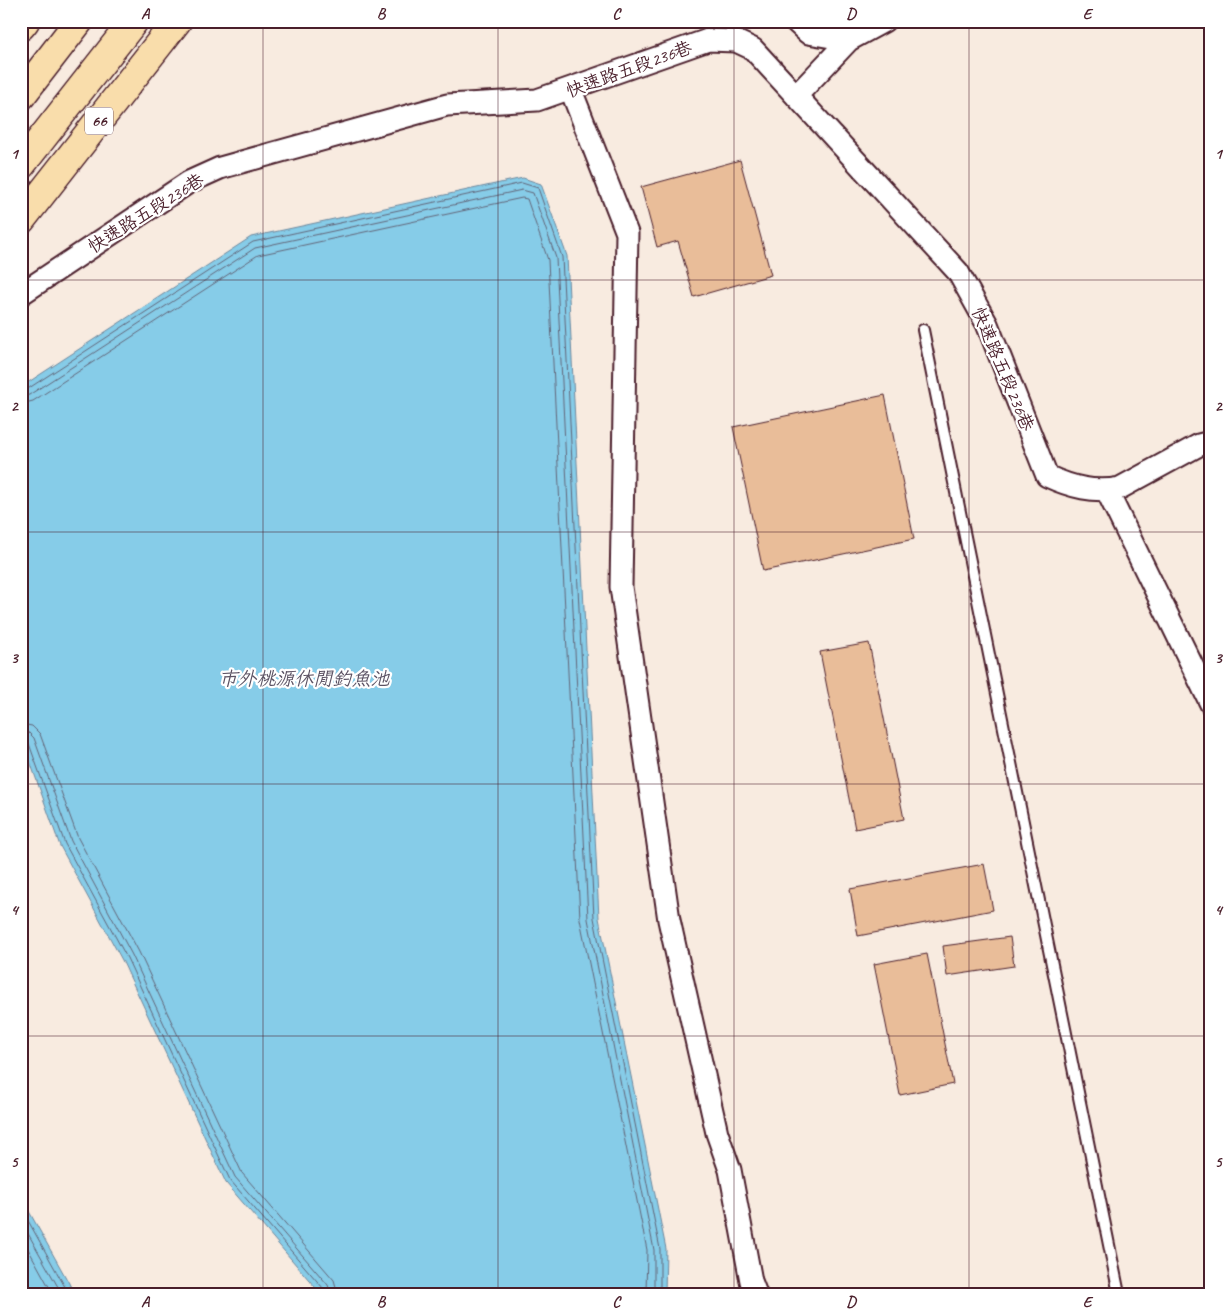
<svg xmlns="http://www.w3.org/2000/svg" width="1232" height="1315" font-family="Caveat,'LXGW WenKai TC',sans-serif">
  <style>
    .water { fill: #86cce8; stroke: #6e879c }
    .lines { fill: none; stroke-linecap: round; stroke-linejoin: round }
    .shore { stroke: #626477; stroke-width: 1 }
    .building { fill: #e9bd99; stroke: #4a1f2b }
    .lane-casing { stroke: #4a1f2b; stroke-width: 14 }
    .street-casing { stroke: #4a1f2b; stroke-width: 25 }
    .primary-casing { stroke: #4a1f2b; stroke-width: 31 }
    .highway-casing { stroke: #4a1f2b; stroke-width: 31 }
    .lane { stroke: #fff; stroke-width: 10 }
    .street { stroke: #fff; stroke-width: 21 }
    .primary { stroke: #f9ddab; stroke-width: 28 }
    .highway { stroke: #f9ddab; stroke-width: 28 }
    .grid { fill: none; stroke: #4a1f2b; stroke-width: 1; stroke-opacity: 0.55 }
    .labels { text-anchor: middle; dominant-baseline: central; stroke-width: 4.5; stroke-linejoin: round; paint-order: stroke }
    .shield { fill: #fff; stroke: #80626b; stroke-width: 1 }
    .shield-label { font-size: 16px; font-weight: bold; fill: #4a1f2b }
    .street-label { font-size: 18px; fill: #4a1f2b; stroke: #fff }
    .water-label { font-size: 19px; font-style: italic; fill: #5c5364; stroke: #fff }
    .neatline { fill: none; stroke: #4a1f2b; stroke-width: 2 }
    .grid-label { font-size: 16px; text-anchor: middle; font-weight: bold; fill: #4a1f2b }
  </style>
  <rect width="100%" height="100%" fill="#f8ebe0"/>
  <filter id="ink" filterUnits="userSpaceOnUse"><feTurbulence type="fractalNoise" baseFrequency=".02" numOctaves="2"/><feDisplacementMap in="SourceGraphic" scale="10" xChannelSelector="R" yChannelSelector="G"/><feConvolveMatrix kernelMatrix="1 2 1 2 8 2 1 2 1" color-interpolation-filters="sRGB"/></filter>
  <g filter="url(#ink)">
    <path class="water" d="M523,178L541,184L567,256L599,918L666,1249L665,1294H321L226,1183L122,960L60,846L21,736V387L251,237Z
      M21,1197L75,1294H21Z"/>
    <g class="lines">
      <path class="shore" d="M21,391L26,390L253,242L522,183L538,188L562,257L594,918L660,1249V1294
        M21,397L29,395L255,248L522,190L533,193L556,258L588,919L654,1250V1294
        M21,404L33,401L258,255L522,198L527,199L548,260L580,919L647,1250L646,1294
        M21,724L32,726L40,734L78,838L139,952L242,1173L334,1280L338,1294
        M21,731L29,733L34,738L71,841L132,955L235,1177L328,1285L331,1294
        M21,737L28,741L65,844L127,958L230,1180L323,1288L324,1294
        M21,1208L69,1294
        M21,1221L62,1294
        M21,1236L53,1294"/>
    </g>
    <path class="building" d="M740,160L771,275L694,297L678,241L657,247L641,187Z
      M885,395L914,539L763,571L733,427Z
      M869,643L904,819L855,829L820,652Z
      M984,864L993,910L858,936L850,889Z
      M1010,937L1014,966L947,976L943,946Z
      M927,954L953,1084L900,1095L874,964Z"/>
    <g class="lines">
      <g class="lane-casing">
        <path id="lane" d="M923,330L1119,1294"/>
      </g>
      <g class="street-casing">
        <path id="street" d="M795,21L808,33L849,40L884,21
          M571,90L627,233L621,587L669,920L717,1133L730,1170L751,1281L756,1294
          M796,96L849,40
          M21,294L189,182L220,168L447,105L537,100L708,40L736,41L753,49L958,272L987,324L1047,476C1071,487 1094,493 1120,488L1199,445L1211,442
          M1107,491L1211,704"/>
      </g>
      <g class="primary-casing">
        <path id="primary" d="M21,26L25,21
          M21,220L177,21"/>
      </g>
      <g class="highway-casing">
        <path id="highway" d="M21,96L79,21
          M21,165L134,21"/>
      </g>
      <use href="#lane" class="lane"/>
      <use href="#street" class="street"/>
      <use href="#primary" class="primary"/>
      <use href="#highway" class="highway"/>
    </g>
  </g>
  <path class="grid" d="M263,21V1294M498,21V1294M734,21V1294M969,21V1294M21,280H1211M21,532H1211M21,784H1211M21,1036H1211"/>
  <g class="labels">
    <rect class="shield" x="85" y="107.5" width="28" height="27" rx="4"/>
    <g class="shield-label">
      <text x="99" y="121">66</text>
    </g>
    <g class="street-label">
      <text transform="translate(629 69) rotate(-20)">快速路五段236巷</text>
      <text transform="translate(146 213) rotate(-32)">快速路五段236巷</text>
      <text transform="translate(1003 369) rotate(67)">快速路五段236巷</text>
    </g>
    <g class="water-label">
      <text x="304" y="679">市外桃源休閒釣魚池</text>
    </g>
  </g>
  <rect width="1232" height="1315" fill="none" stroke="#fff" stroke-width="55"/>
  <rect x="28" y="28" width="1176" height="1260" class="neatline"/>
  <g class="grid-label">
    <text x="145" y="19">A</text>
    <text x="381" y="19">B</text>
    <text x="616" y="19">C</text>
    <text x="851" y="19">D</text>
    <text x="1087" y="19">E</text>
    <text x="14" y="159">1</text>
    <text x="1218" y="159">1</text>
    <text x="14" y="411">2</text>
    <text x="1218" y="411">2</text>
    <text x="14" y="663">3</text>
    <text x="1218" y="663">3</text>
    <text x="14" y="915">4</text>
    <text x="1218" y="915">4</text>
    <text x="14" y="1167">5</text>
    <text x="1218" y="1167">5</text>
    <text x="145" y="1307">A</text>
    <text x="381" y="1307">B</text>
    <text x="616" y="1307">C</text>
    <text x="851" y="1307">D</text>
    <text x="1087" y="1307">E</text>
  </g>
</svg>
